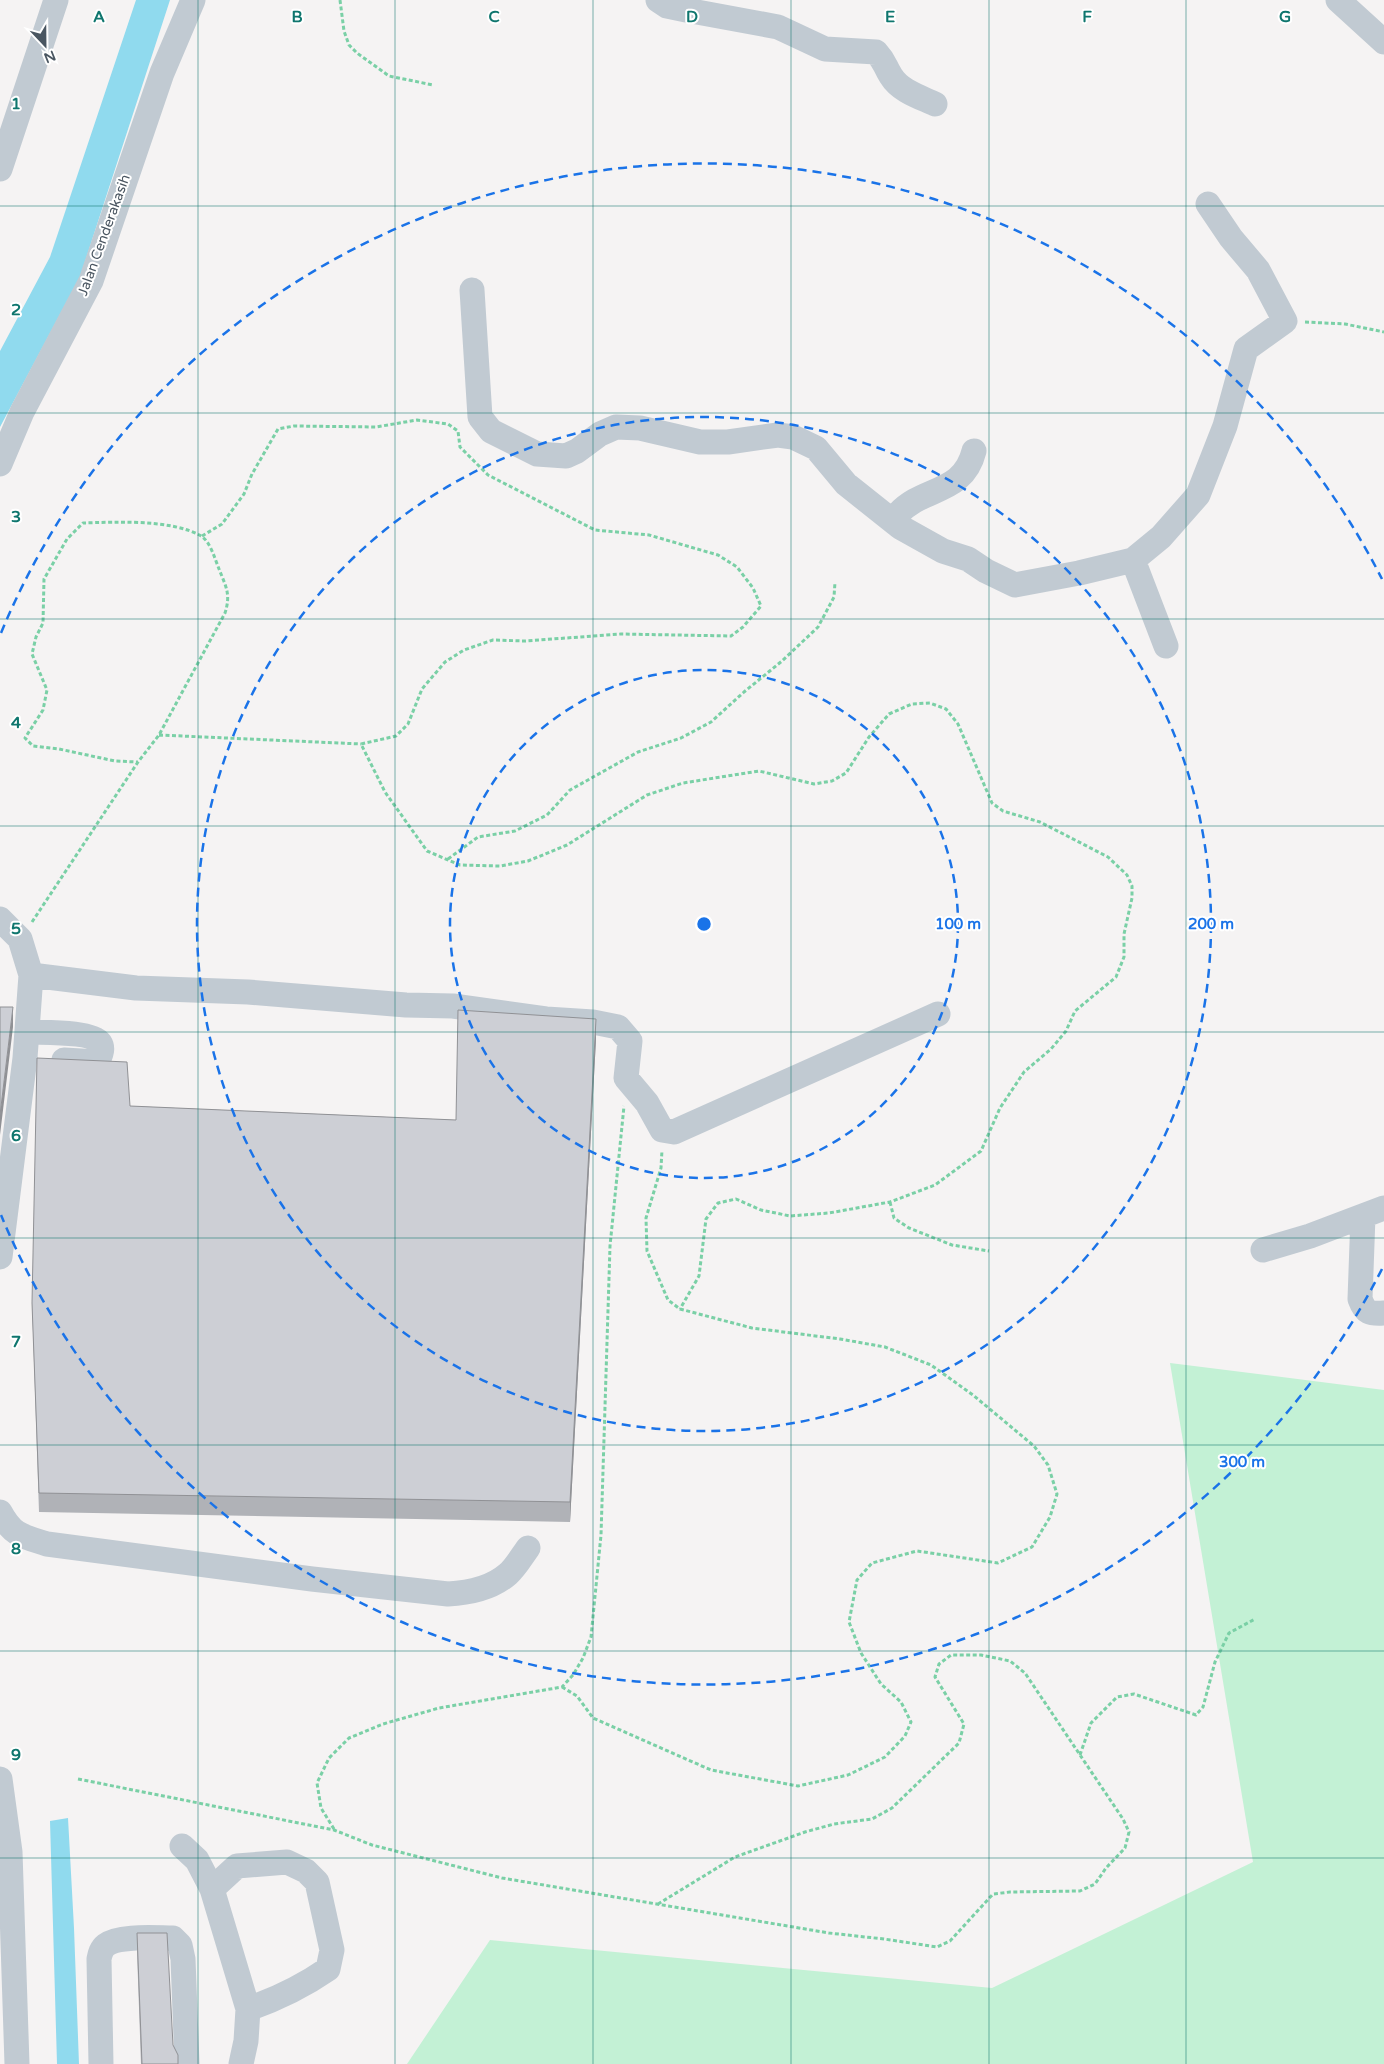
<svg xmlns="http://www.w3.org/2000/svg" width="1384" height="2064" font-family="'Varela Round',sans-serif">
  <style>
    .green { fill: #c3f1d5 }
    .water { fill: #90daee }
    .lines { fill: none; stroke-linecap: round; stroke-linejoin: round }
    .path { stroke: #7ad0a6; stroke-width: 3; stroke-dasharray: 4 2.5; stroke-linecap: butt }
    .minor { stroke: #c1cad2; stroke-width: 25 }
    .wall { fill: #b0b2b7 }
    .shaded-wall { fill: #909195 }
    .building { fill: #cdcfd5; stroke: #909195 }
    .grid { fill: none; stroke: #0f766e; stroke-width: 1; stroke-opacity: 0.55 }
    .ring { fill: none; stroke: #1a73e8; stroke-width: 2.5; stroke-dasharray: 9 6 }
    .labels { text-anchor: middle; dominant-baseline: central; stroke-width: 4; stroke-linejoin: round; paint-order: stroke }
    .street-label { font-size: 14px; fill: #4a5661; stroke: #fff }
    .grid-label { font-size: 16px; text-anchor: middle; font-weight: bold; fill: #0f766e; stroke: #fff; stroke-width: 4; stroke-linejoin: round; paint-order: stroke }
    .centre { fill: #1a73e8; stroke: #fff; stroke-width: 2.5 }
    .ring-label { font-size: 15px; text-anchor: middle; font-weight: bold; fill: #1a73e8; stroke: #fff; stroke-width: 4; stroke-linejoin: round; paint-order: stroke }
  </style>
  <rect width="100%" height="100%" fill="#f5f3f3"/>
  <path class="green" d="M1170,1363L1384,1390V2064H407L490,1940L992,1988L1253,1862Z"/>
  <path class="water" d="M136,0H170L80,277L0,427V351L50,257Z
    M68,1818L74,1928L79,2064H57L50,1821Z"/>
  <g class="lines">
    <path class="path" d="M340,0L344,31L349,45L357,53L389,76L433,85
      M1305,322L1345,324L1384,332
      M202,536L222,524L244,494L252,474L278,429L294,426L376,427L417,420L448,424L458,431L460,447L488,475L595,530L649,535L718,555L737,567L753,588L761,606L743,627L731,636L621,634L525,641L493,640L464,650L445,662L422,689L408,724L396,736L361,744L385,792L427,851L460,865L500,866L528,861L567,845L647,795L683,783L759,771L814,784L832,781L846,773L869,737L889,714L912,704L930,703L946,709L958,724L992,803L1003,811L1040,822L1108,857L1127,875L1132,886V898L1124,934V957L1116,977L1075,1011L1066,1031L1051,1049L1024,1072L1000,1108L981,1151L935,1185L890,1202L829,1213L790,1216L761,1210L736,1199L718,1203L706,1219L699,1276L680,1309
      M159,735L361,744
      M448,859L478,837L515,831L547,815L570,790L638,752L681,738L711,722L744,692L782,661L818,627L834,597L835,582
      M32,922L138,762L159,735L225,613C231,594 226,587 219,569C215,559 210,541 201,536C172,519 115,522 83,523L67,539L44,579L43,623L36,637L32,654L47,690L43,710L25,738L33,746L59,749L115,761L138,762
      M890,1202L894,1218L909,1228L952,1245L989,1251
      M562,1687L577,1696L593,1718L711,1770L798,1786L848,1775L885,1757L905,1736L911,1722L901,1702L881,1684L861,1653L849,1622L857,1580L872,1563L917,1551L998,1563L1032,1547L1050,1517L1057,1494L1048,1465L1034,1446L973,1395L931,1365L885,1347L840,1339L752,1328L680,1309L668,1300L647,1251L646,1218L661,1168L662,1150
      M1080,1755L1091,1723L1117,1697L1134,1694L1196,1715L1203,1707L1215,1662L1229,1633L1255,1619
      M78,1779L334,1830L372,1845L502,1878L829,1933L884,1939L937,1947L950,1941L993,1894L1010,1892L1080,1891L1095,1884L1106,1868L1125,1848L1129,1832L1123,1819L1025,1673L1010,1661L981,1655H951L939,1664L935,1677L964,1724L959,1743L892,1808L872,1819L834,1824L805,1832L735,1857L658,1904
      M334,1829L321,1808L317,1783L329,1758L349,1738L383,1724L439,1708L562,1687L573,1675L583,1658L591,1637L601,1535L610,1246L624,1106"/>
    <path class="minor" d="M658,0L667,6L686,10L778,27L825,49L876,52C886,63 884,65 891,76C900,91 920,97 935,104
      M1338,0L1384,42
      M0,169L56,0
      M472,290L480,417L491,431L537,454L566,456L577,451L600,434L616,427L640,428L700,442H728L778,435L793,437L816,448L846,484L900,527L943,551L968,559L986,571L1015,585L1079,573L1133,560L1161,537L1198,495L1225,426L1246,349L1285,321L1258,270L1231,238L1208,204
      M0,464L22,412L91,281L162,73L193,0
      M900,527L898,514C923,486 963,495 974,451
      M1133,560L1166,646
      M0,919L20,939L31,975L25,1058L0,1257
      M31,975L136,988L248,992L406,1005L453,1006L546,1019L593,1022L618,1027L630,1041L626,1078L647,1103L662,1130L674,1132L938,1014
      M27,1032C43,1033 91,1031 100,1043C104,1049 100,1056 98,1062L64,1060
      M1363,1216L1360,1299C1365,1313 1370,1314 1384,1313
      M1263,1250L1310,1236L1384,1208
      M0,1512C13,1536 22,1536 47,1544L312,1579L448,1594C469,1593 492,1588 508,1574C516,1567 522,1556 528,1548
      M0,1779L10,1852L17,2064
      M182,1846L197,1860L212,1889L248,2009L246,2041L241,2064
      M212,1889L237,1866L287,1862L306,1871L317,1882L332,1950L328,1969C302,1987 277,1999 248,2009
      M101,2064L99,1959C100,1954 101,1949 106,1945C119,1935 156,1938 173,1938L180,1945L183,1959L187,2064"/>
  </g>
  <path class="wall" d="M596,1039L570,1522L39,1512L32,1303L130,1106L456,1120Z
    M137,1933L173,2045L178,2064H141L137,1952Z"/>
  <path class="shaded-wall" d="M13,1007V1027L0,1135V1115Z
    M596,1019V1039L570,1522V1502Z"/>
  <path class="building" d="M0,1007H13L0,1115Z
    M458,1010L596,1019L570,1502L39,1493L32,1303L37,1058L127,1062L130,1106L456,1120Z
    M137,1933H167L173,2045L178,2055V2064H142Z"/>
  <path class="grid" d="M198,0V2064M395,0V2064M593,0V2064M791,0V2064M989,0V2064M1186,0V2064M0,206H1384M0,413H1384M0,619H1384M0,826H1384M0,1032H1384M0,1238H1384M0,1445H1384M0,1651H1384M0,1858H1384"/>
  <g class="ring">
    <circle cx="704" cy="924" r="254"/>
    <circle cx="704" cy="924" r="507"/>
    <path d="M1382 1269A761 761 0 0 1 1 1215M1 633A761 761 0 0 1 1382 579"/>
  </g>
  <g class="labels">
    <g class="street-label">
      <text transform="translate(104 235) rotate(-70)">Jalan Cenderakasih</text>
    </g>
  </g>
  <g class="grid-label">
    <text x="99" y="22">A</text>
    <text x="297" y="22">B</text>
    <text x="494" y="22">C</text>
    <text x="692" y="22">D</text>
    <text x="890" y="22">E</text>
    <text x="1087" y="22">F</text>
    <text x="1285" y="22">G</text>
    <text x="16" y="109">1</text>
    <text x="16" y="315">2</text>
    <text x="16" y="522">3</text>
    <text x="16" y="728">4</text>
    <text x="16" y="934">5</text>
    <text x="16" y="1141">6</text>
    <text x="16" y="1347">7</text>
    <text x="16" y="1554">8</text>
    <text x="16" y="1760">9</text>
  </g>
  <circle cx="704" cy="924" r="8" class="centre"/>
  <g class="ring-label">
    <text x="958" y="929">100 m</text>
    <text x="1211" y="929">200 m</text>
    <text x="1242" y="1467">300 m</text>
  </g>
  <g transform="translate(45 45) rotate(158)" stroke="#ffffff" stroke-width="4" paint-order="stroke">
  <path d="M0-4L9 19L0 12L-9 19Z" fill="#4a5661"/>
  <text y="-8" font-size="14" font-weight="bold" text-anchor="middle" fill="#4a5661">N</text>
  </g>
</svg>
